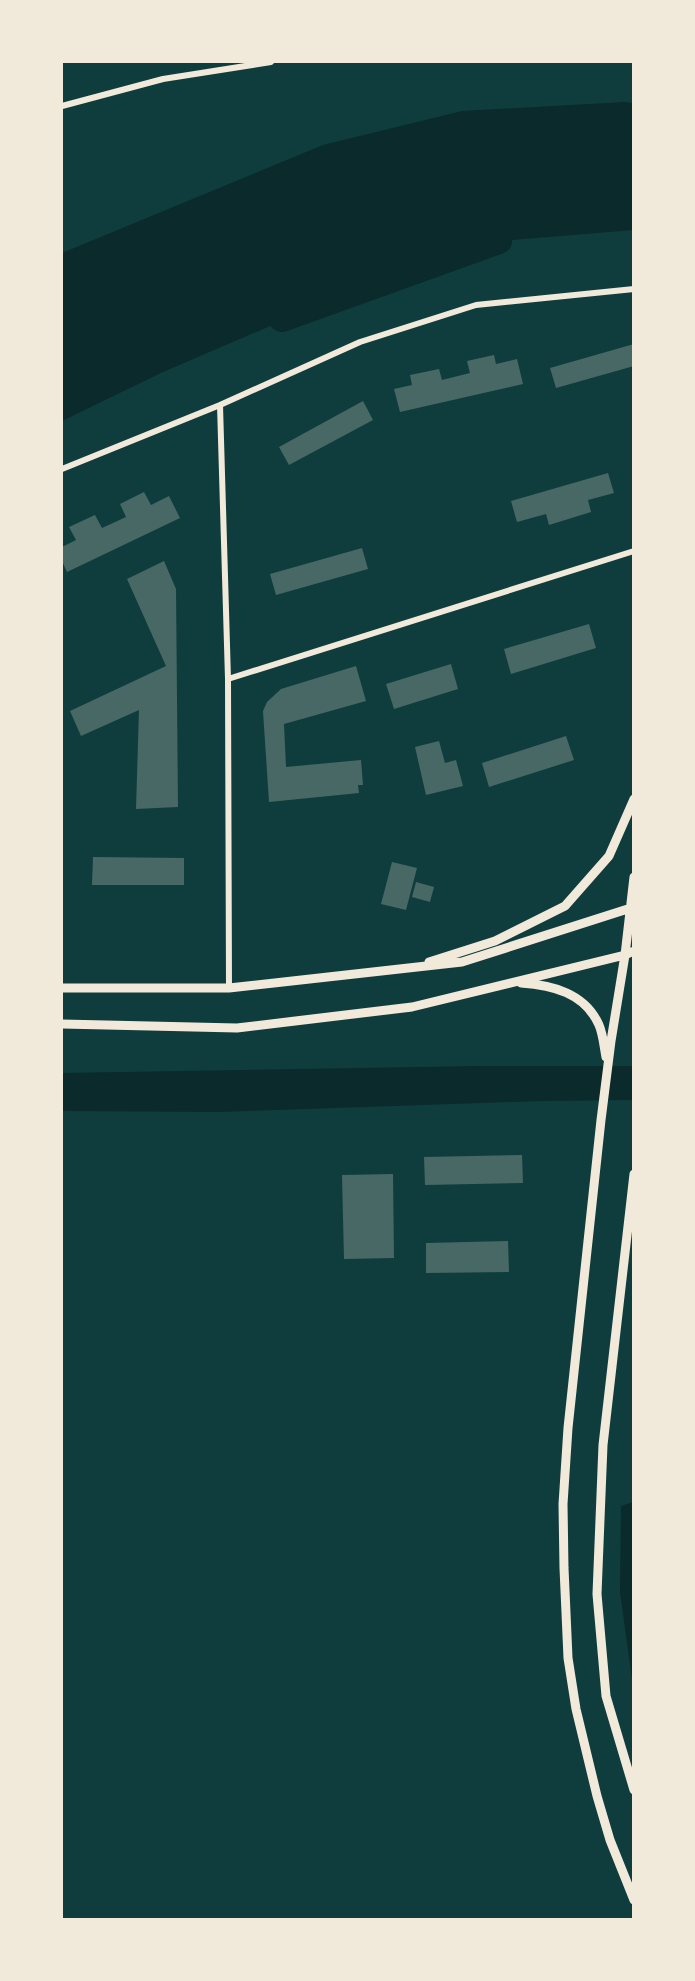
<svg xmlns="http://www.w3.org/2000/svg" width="695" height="1981" font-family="'PT Sans Narrow',sans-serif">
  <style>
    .water { fill: #0a2a2b }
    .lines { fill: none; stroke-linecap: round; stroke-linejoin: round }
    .river { stroke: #0a2a2b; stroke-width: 26 }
    .building { fill: #486865 }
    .minor { stroke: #f1e9da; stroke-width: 6 }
    .secondary { stroke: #f1e9da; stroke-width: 9 }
  </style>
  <rect width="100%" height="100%" fill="#0f3d3e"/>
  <path class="water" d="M625,102L633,103V230L512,240L391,274L163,372L62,421V253L323,145L462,111Z
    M478,1066H633L634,1100L541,1101L219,1112L62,1111V1073Z
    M633,1502H634L633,1687L620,1592L621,1506Z"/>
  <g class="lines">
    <path class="river" d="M282,319L499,241"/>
  </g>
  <path class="building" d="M634,344V366L556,388L550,368Z
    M494,355L496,364L517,359L523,384L400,412L394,389L412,385L410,375L439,369L442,380L470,373L467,361Z
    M363,401L373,420L289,465L279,447Z
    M608,473L614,493L588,500L591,512L549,525L546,514L517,522L511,501Z
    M144,492L151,505L169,496L180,518L67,572L62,561V547L76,540L69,527L95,515L102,528L126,517L120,504Z
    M362,548L368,569L276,595L270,574Z
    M164,561L176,589L178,807L136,809L139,710L81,736L70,711L166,666L127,579Z
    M589,624L596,648L511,674L504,649Z
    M451,664L458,689L394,709L386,684Z
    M356,666L366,701L284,724L286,767L361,760L363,785H358L359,793L269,802L263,711L267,702L281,689Z
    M566,736L574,760L489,787L482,763Z
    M439,741L445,763L456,760L463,786L426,795L415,747Z
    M93,857L184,858V885H92Z
    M392,862L417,868L406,910L381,904Z
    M416,882L434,887L430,902L412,897Z
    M522,1155L523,1183L425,1185L424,1157Z
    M393,1174L394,1258L344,1259L342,1175Z
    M508,1241L509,1272L426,1273V1243Z"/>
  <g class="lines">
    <path class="minor" d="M62,106L163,79L271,62
      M62,469L220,405
      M228,679L220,405L360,342L476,305L634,289
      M229,988L228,679L634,551"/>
    <path class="secondary" d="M634,877L625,955L611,1041L601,1120L568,1428L563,1504L564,1568L568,1658L576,1709L597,1796L610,1840L634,1900
      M429,962L495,941L565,906L609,856L634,799
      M521,983C552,985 585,993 599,1025C603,1034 604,1047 606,1057
      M62,988H229L462,962L634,907
      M62,1024L237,1028L412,1007L625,955L634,951
      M634,1174L603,1445L597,1594L606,1696L634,1790"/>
  </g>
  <rect width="695" height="1981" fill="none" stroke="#f1e9da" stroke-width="126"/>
</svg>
